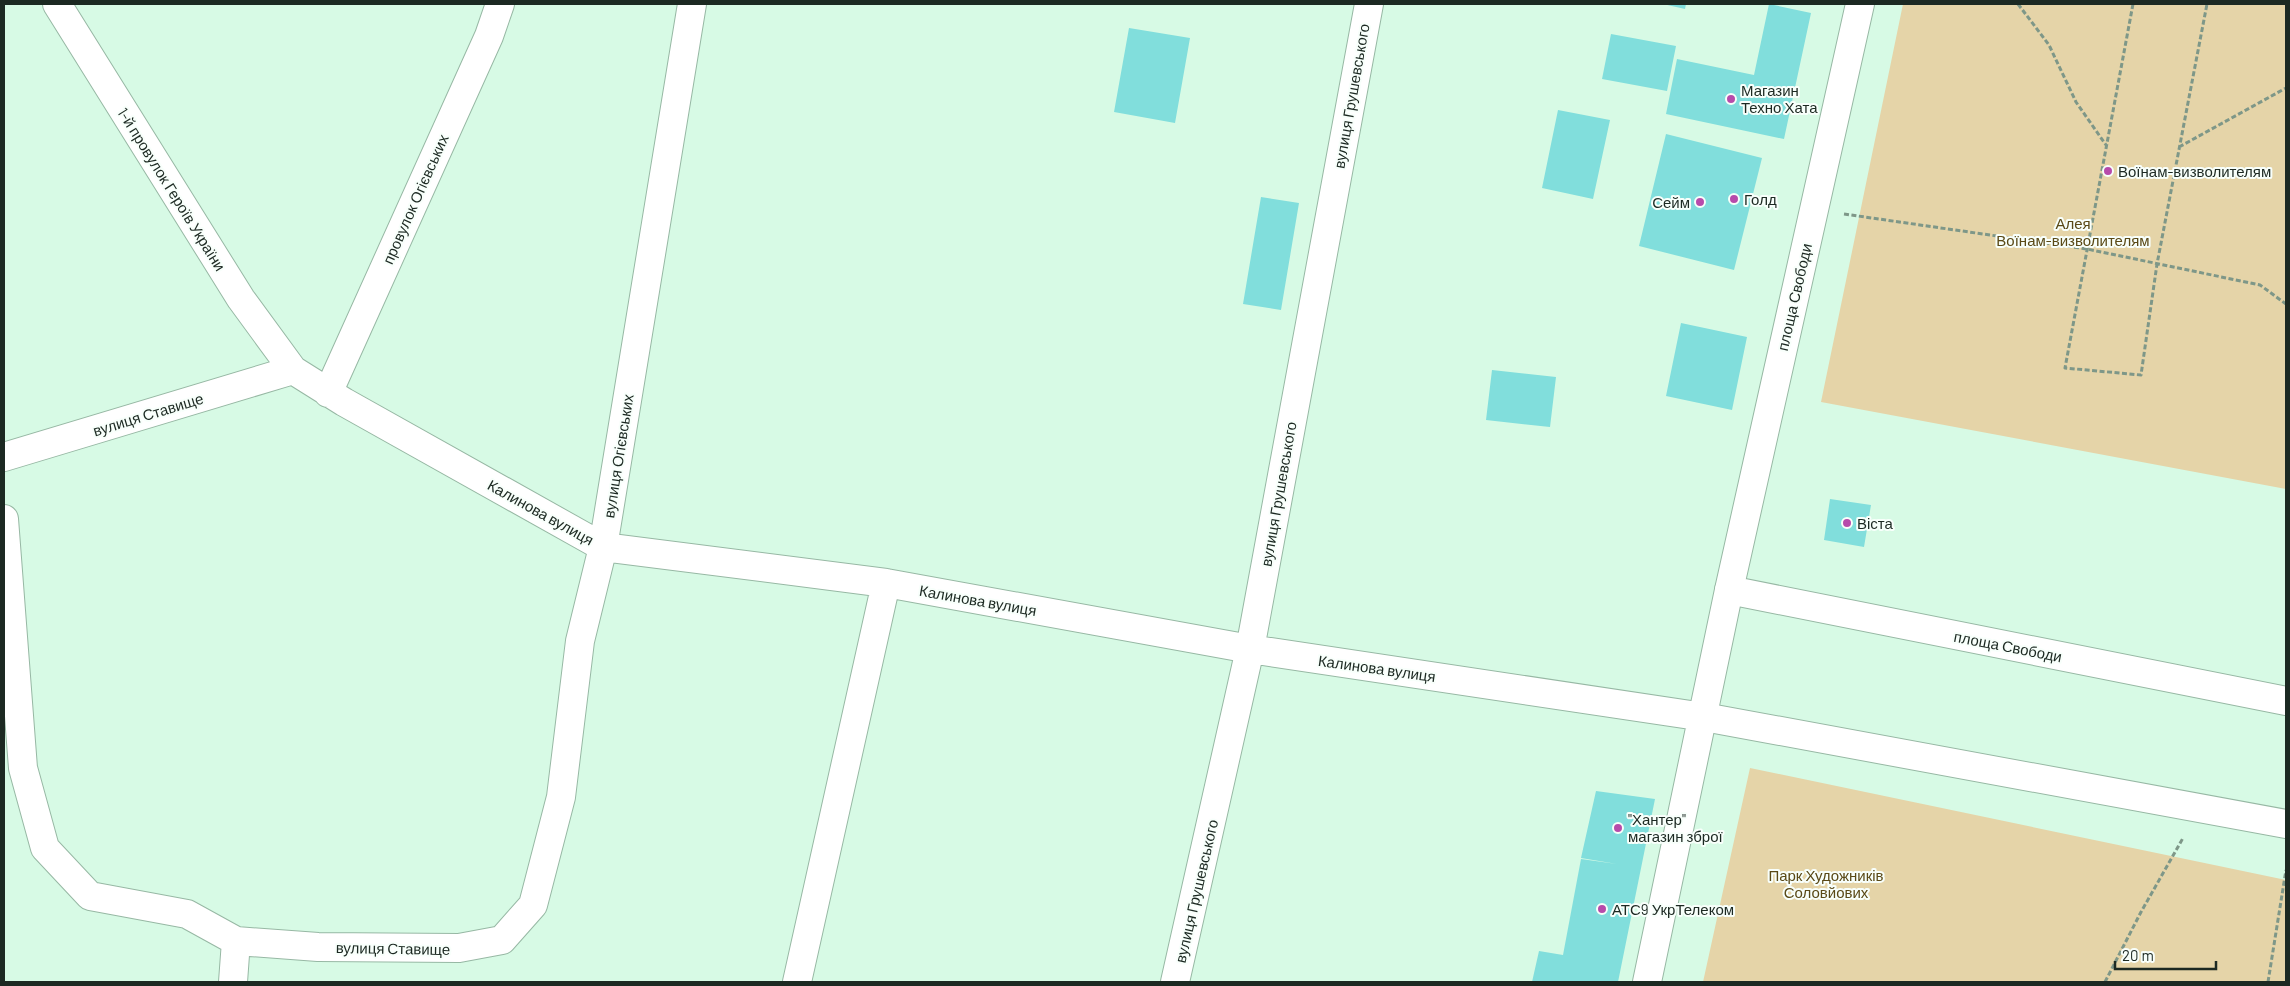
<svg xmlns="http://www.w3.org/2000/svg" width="2290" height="986" font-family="Barlow,sans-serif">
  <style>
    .green { fill: #e5d4a8 }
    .building { fill: #81dedc }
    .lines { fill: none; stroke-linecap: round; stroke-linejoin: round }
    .pedestrian-casing { stroke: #97b8a4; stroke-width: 30 }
    .minor-casing { stroke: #97b8a4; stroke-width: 30 }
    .tertiary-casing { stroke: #97b8a4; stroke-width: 30 }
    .path { stroke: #7e9788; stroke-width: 3; stroke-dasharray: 5 2.5; stroke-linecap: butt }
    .pedestrian { stroke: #fff; stroke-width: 28 }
    .minor { stroke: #fff; stroke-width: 28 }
    .tertiary { stroke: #fff; stroke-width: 28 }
    .poi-dot { fill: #b74bab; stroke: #f8fffb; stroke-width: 2 }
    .labels { text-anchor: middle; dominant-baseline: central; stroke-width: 4; stroke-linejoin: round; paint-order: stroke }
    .poi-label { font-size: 15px; fill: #1c2922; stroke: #f8fffb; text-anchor: start }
    .street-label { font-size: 15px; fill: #1c2922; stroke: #f8fffb }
    .park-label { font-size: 15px; fill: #5a4916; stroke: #f8fffb }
  </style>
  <rect width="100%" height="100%" fill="#d7fae5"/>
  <path class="green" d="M1903,4H2286V489L1821,402Z
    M1750,768L2286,880V982H1703Z"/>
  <path class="building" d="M1663,4H1686L1685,9Z
    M1769,4L1811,13L1784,139L1666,114L1677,59L1754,75Z
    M1129,28L1190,38L1175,123L1114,112Z
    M1611,34L1676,46L1667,91L1602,79Z
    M1558,110L1610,120L1593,199L1542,188Z
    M1666,134L1762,158L1734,270L1639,246Z
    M1261,197L1299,203L1281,310L1243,304Z
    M1681,323L1747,337L1732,410L1666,396Z
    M1492,370L1556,377L1550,427L1486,420Z
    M1830,499L1871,505L1864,547L1824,540Z
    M1596,791L1655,799L1618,982H1532L1539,951L1563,955L1581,859L1617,864L1581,858Z"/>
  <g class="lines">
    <g class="pedestrian-casing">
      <path id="pedestrian" d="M1704,717L2286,824"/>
    </g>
    <g class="minor-casing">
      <path id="minor" d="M57,4L241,299L293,370L344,402L603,547L886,583L1250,649L1704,717
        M328,393L489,36L500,4
        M4,457L293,370
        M4,519L23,768L45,848L90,896L187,914L236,941L318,947L459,948L502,940L533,905L561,797L580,641L603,547L692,4
        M233,982L236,941
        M797,982L886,583
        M1175,982L1250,649L1369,4
        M1647,982L1729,590"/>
    </g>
    <g class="tertiary-casing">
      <path id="tertiary" d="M1860,4L1729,590L2286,701"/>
    </g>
    <path class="path" d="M2018,4L2049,45L2076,102L2106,145
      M2133,4L2065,368L2141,375L2157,264L2207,4
      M2179,147L2286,88
      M1844,214L2087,249L2260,285L2286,304
      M2105,982L2141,912L2183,838
      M2268,982L2286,870"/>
    <use href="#pedestrian" class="pedestrian"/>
    <use href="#minor" class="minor"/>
    <use href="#tertiary" class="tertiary"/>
  </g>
  <g class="poi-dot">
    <circle cx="1731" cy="99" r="5"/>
    <circle cx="2108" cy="171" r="5"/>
    <circle cx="1734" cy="199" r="5"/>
    <circle cx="1700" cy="202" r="5"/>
    <circle cx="1847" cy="523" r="5"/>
    <circle cx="1618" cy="828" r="5"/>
    <circle cx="1602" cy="909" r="5"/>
  </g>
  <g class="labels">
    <g class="poi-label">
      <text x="1741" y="90">Магазин<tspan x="1741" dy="17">Техно Хата</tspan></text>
      <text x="2118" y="171">Воїнам-визволителям</text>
      <text x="1744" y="199">Голд</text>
      <text x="1690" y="202" text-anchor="end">Сейм</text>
      <text x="1857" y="523">Віста</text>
      <text x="1628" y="819">"Хантер"<tspan x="1628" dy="17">магазин зброї</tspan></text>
      <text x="1612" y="909">АТС9 УкрТелеком</text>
    </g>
    <g class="street-label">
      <text transform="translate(1351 96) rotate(-80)">вулиця Грушевського</text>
      <text transform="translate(172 189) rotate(58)">1-й провулок Героїв України</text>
      <text transform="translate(415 199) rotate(-66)">провулок Огієвських</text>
      <text transform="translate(1794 297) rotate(-77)">площа Свободи</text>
      <text transform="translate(148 414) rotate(-17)">вулиця Ставище</text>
      <text transform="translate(618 456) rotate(-81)">вулиця Огієвських</text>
      <text transform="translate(1278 494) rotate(-80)">вулиця Грушевського</text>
      <text transform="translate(541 512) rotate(29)">Калинова вулиця</text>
      <text transform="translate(978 600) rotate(10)">Калинова вулиця</text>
      <text transform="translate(2008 646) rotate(11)">площа Свободи</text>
      <text transform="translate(1377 668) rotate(8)">Калинова вулиця</text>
      <text transform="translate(1196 891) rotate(-77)">вулиця Грушевського</text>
      <text transform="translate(393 948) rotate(1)">вулиця Ставище</text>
    </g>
    <g class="park-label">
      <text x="2073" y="223">Алея<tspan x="2073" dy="17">Воїнам-визволителям</tspan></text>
      <text x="1826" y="875">Парк Художників<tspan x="1826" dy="17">Соловйових</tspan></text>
    </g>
  </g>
  <rect width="2290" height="986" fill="none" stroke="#1c2922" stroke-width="10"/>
  <path d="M2115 961v8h101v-8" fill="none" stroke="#1c2922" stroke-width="2.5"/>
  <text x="2122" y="961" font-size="15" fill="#1c2922" stroke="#f8fffb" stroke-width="4" paint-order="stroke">20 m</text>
</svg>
